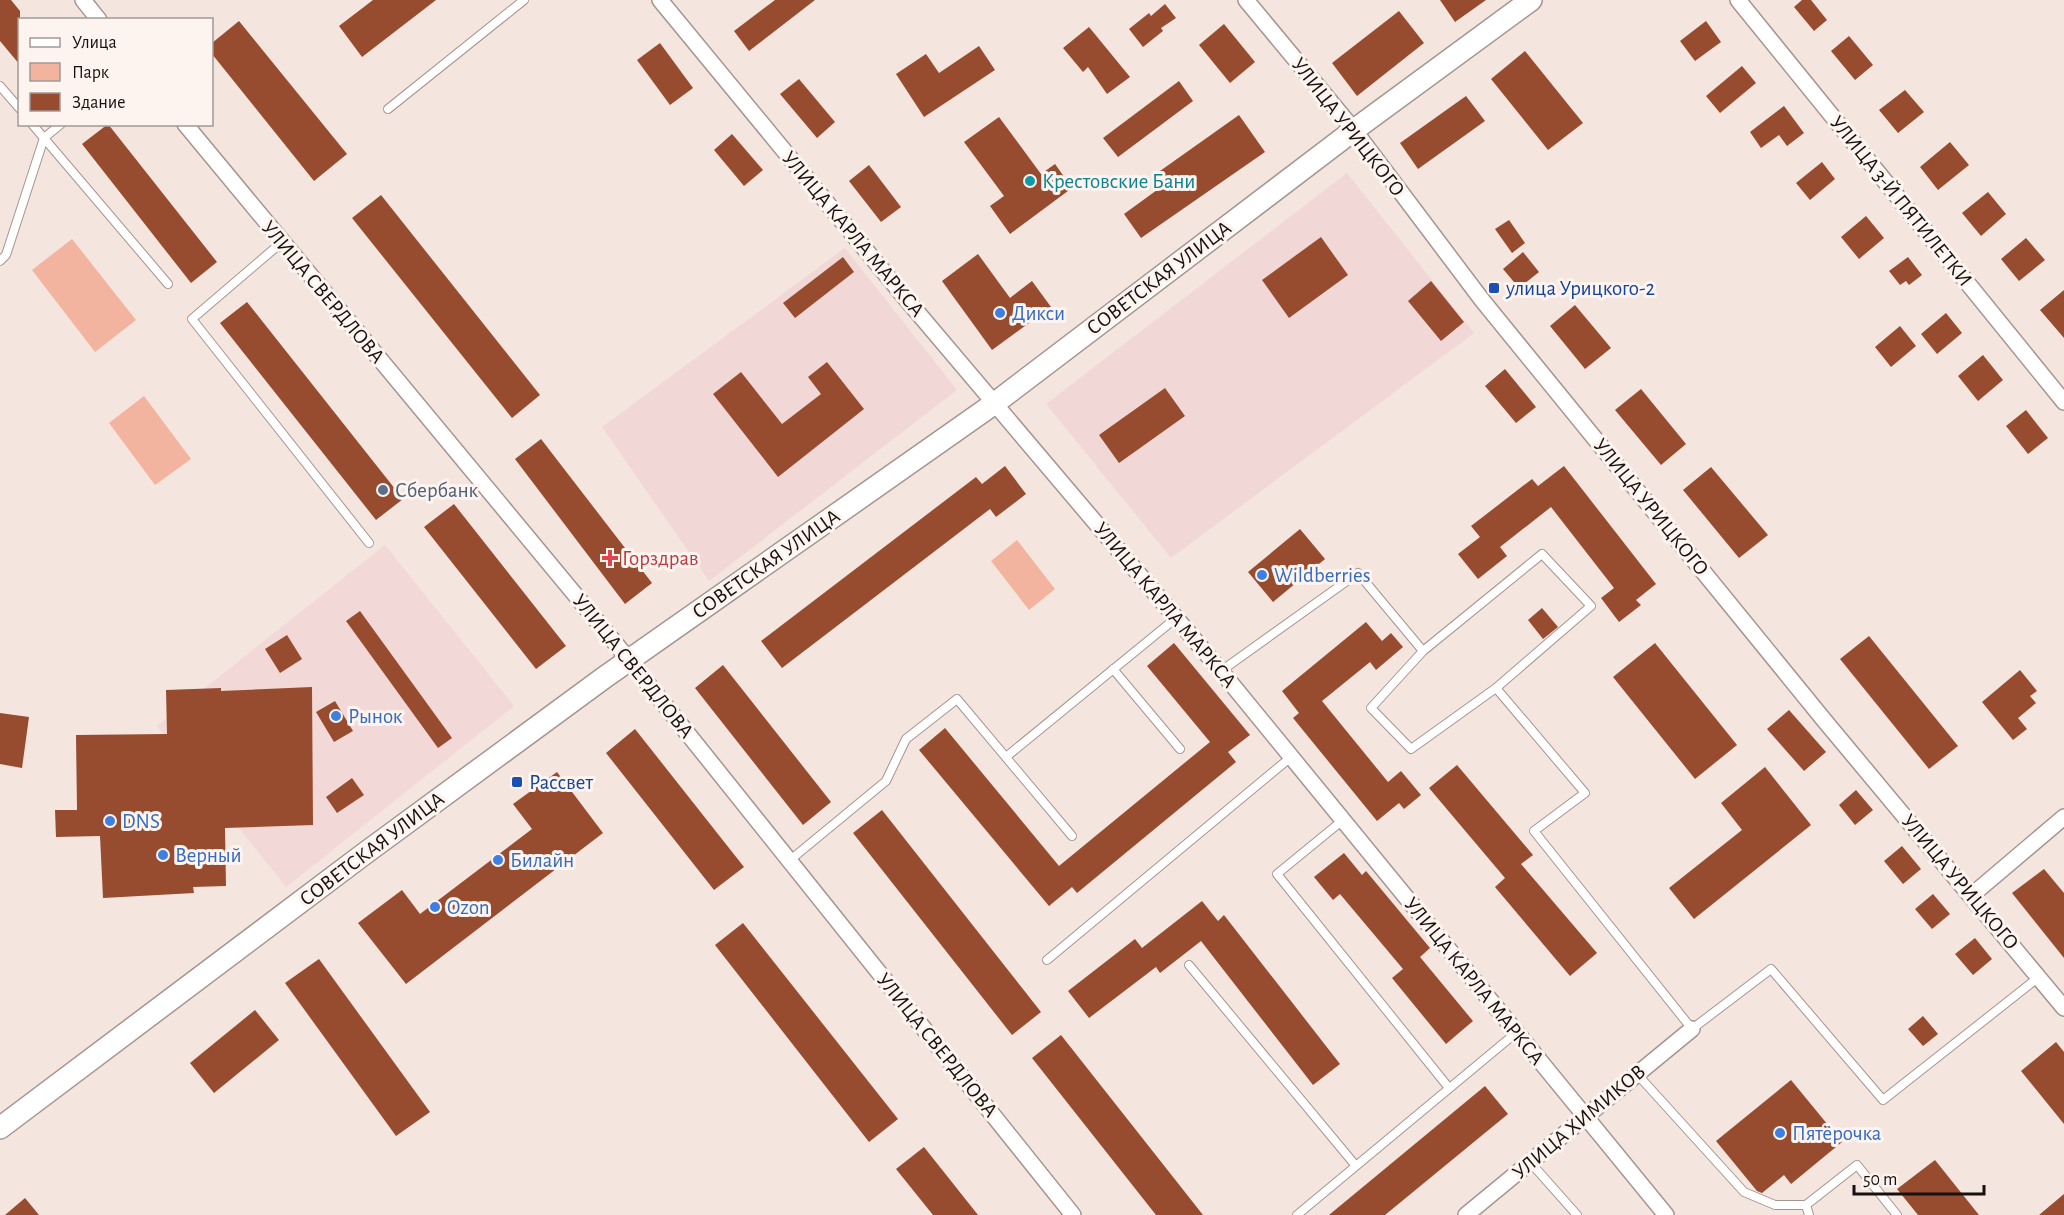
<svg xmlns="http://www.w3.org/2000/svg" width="2064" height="1215" font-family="'Alegreya Sans',sans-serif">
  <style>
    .commercial { fill: #f2d8d7 }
    .education { fill: #f2d7d7 }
    .green { fill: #f2b49e }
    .building { fill: #974b2f }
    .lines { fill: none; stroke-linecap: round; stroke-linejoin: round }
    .lane-casing { stroke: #a49590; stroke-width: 10 }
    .street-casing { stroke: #a49590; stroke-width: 18 }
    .secondary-casing { stroke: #a49590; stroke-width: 24 }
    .lane { stroke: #fff; stroke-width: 8 }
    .street { stroke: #fff; stroke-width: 15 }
    .secondary { stroke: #fff; stroke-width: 21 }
    .culture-dot { fill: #0f9aa8; stroke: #fdf4f0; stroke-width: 2 }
    .transit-dot { fill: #1a4fb4; stroke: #fdf4f0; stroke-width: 2 }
    .shop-dot { fill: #3f7fe0; stroke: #fdf4f0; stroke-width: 2 }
    .service-dot { fill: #5c6f8a; stroke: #fdf4f0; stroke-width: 2 }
    .health-dot { fill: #e0444e; stroke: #fdf4f0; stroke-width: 2 }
    .labels { text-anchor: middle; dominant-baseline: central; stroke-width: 6; stroke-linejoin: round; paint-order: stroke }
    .street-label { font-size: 21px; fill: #16110f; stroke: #fdf4f0 }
    .culture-label { font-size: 21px; fill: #0d838f; stroke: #fdf4f0; text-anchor: start }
    .transit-label { font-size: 21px; fill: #164399; stroke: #fdf4f0; text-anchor: start }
    .shop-label { font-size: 21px; fill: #366cbe; stroke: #fdf4f0; text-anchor: start }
    .service-label { font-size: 21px; fill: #4e5e75; stroke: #fdf4f0; text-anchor: start }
    .health-label { font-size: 21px; fill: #be3a42; stroke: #fdf4f0; text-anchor: start }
  </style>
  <rect width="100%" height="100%" fill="#f5e5df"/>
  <path class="commercial" d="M385,545L514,706L286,887L157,726Z"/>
  <path class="education" d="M1347,173L1474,333L1171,558L1046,404Z
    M845,248L957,390L709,581L602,427Z"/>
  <path class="green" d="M72,239L136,320L95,352L32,270Z
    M144,396L191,459L155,485L109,423Z
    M1017,540L1055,589L1029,610L991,561Z"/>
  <path class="building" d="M0,0H11L20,11V65L0,41Z
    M373,0H436L362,57L339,26Z
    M775,0H815L749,51L734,31Z
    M1440,0H1486L1455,22Z
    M1802,0H1811L1827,20L1814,31L1794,7Z
    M1165,4L1176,18L1161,28L1163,31L1143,47L1129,29L1149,13L1151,16Z
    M1399,11L1424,43L1357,96L1332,63Z
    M239,21L347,154L314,181L212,54V43Z
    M1706,21L1721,42L1695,61L1680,41Z
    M1224,24L1255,62L1230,83L1199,45Z
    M1089,27L1130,77L1107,94L1088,67L1083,72L1063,48Z
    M1849,36L1873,65L1855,80L1831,51Z
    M660,43L693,88L670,105L637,60Z
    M979,46L995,70L924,117L896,74L926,54L939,73Z
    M1525,51L1583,123L1548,150L1491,79Z
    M1742,66L1756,83L1720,113L1706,96Z
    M799,79L835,122L817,138L780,94Z
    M1179,81L1193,101L1118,157L1103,138Z
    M1905,90L1924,112L1898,133L1879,110Z
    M1466,96L1485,121L1418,169L1400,143Z
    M1784,106L1804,133L1787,146L1779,135L1761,148L1750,132Z
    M1239,115L1265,152L1141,238L1124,214L1168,182L1160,171Z
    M999,117L1041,174L1055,164L1072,188L1010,234L990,206L1004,196L964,142Z
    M108,124L217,262L191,283L82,144Z
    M732,134L763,170L744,186L714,150Z
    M1950,142L1969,165L1938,190L1920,167Z
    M1822,162L1835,179L1810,200L1796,183Z
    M869,165L901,207L881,222L849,181Z
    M1988,192L2006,214L1981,236L1962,213Z
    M381,195L540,395L512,418L352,218Z
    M1866,216L1884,238L1859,259L1841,237Z
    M1509,220L1525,243L1512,253L1495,229Z
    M1321,237L1348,275L1289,318L1262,280Z
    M2026,238L2045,260L2019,281L2001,259Z
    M1523,252L1539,272L1519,288L1503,269Z
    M978,254L1010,298L1032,281L1051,307L992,350L942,281Z
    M843,257L854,272L795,318L783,303Z
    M1908,257L1922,275L1909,285L1906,281L1900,285L1889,271Z
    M1431,281L1464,322L1441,341L1408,301Z
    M2064,290V338L2040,310Z
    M247,302L403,499L376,520L220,323Z
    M1575,305L1611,348L1585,369L1550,326Z
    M1946,313L1962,333L1937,354L1921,334Z
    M1900,326L1916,346L1891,367L1875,347Z
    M1983,355L2003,380L1978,401L1958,376Z
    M827,362L864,409L778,477L713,394L741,372L782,424L821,394L808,377Z
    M1505,369L1536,407L1516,423L1485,386Z
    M1165,388L1185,416L1119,463L1099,435Z
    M1641,389L1686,444L1661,465L1615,410Z
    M2026,410L2048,438L2028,454L2006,426Z
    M541,439L652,583L625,604L515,459Z
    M1005,466L1026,494L996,517L990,509L782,668L761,641L976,477L982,484Z
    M1564,466L1656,584L1636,600L1641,605L1619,622L1601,598L1614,588L1551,507L1500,547L1507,556L1478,579L1458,554L1480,537L1471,526L1532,479L1538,486Z
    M1711,467L1768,535L1739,558L1683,490Z
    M454,504L566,646L536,669L424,527Z
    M1300,529L1325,559L1273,602L1248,572Z
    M1542,608L1558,627L1543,639L1528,620Z
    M360,611L452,738L438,748L346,621Z
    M1366,622L1382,641L1391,633L1403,647L1376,670L1370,662L1322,701L1388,782L1401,771L1421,795L1404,809L1399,803L1377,821L1293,718L1299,713L1282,691Z
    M287,635L302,659L280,673L265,649Z
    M1869,636L1958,746L1929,769L1840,659Z
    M1174,643L1250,735L1228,752L1236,762L1077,893L1072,887L1049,906L919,750L945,728L1059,866L1210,742L1147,666Z
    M1655,643L1737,745L1695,779L1613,677Z
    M723,665L831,802L803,825L695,688Z
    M2020,670L2037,691L2030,696L2036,703L2018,718L2027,729L2013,740L1982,702Z
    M312,687L313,825L225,828L226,886L193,887L194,893L103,898L100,836L56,837L55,810H77L76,735L167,734L166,690L221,688V691Z
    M335,701L353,731L334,742L316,712Z
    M1789,710L1826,752L1804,771L1767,729Z
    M0,713L29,717L22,768L0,764Z
    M635,729L744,867L714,890L606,753Z
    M1457,765L1533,855L1521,864L1597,953L1570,976L1495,887L1505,878L1429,788Z
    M1765,767L1811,825L1694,919L1669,888L1742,830L1721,803Z
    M557,772L603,833L406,984L358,923L402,890L420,914L532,829L513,804Z
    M352,778L364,795L337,813L326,797Z
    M1856,790L1873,810L1855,825L1839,805Z
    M882,810L1041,1012L1012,1035L853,833Z
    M1902,846L1921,869L1903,884L1884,861Z
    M1344,853L1362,875L1366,871L1430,948L1420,957L1473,1021L1446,1044L1392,978L1403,969L1340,894L1333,900L1314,877Z
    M2044,869L2064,893V958L2012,893Z
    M1933,894L1950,914L1932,929L1915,909Z
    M1202,901L1218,921L1224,915L1340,1064L1313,1085L1201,941L1160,973L1156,967L1089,1018L1068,991L1135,939L1142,948Z
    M743,923L898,1119L869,1142L715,945Z
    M1975,938L1992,959L1973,975L1955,954Z
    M319,959L430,1112L396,1136L285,983Z
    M255,1010L279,1040L214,1093L190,1063Z
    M1923,1016L1938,1034L1923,1046L1908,1029Z
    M1061,1035L1203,1215H1156L1032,1058Z
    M2056,1042L2064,1052V1124L2021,1071Z
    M1791,1080L1842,1142L1791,1184L1784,1175L1762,1193L1757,1191L1716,1141Z
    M1485,1086L1508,1114L1385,1215H1329Z
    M924,1147L978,1215H933L896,1169Z
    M1935,1160L1979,1215H1918L1897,1189Z
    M2064,1194V1215H2039Z
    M25,1198L39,1215H5Z"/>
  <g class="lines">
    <g class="lane-casing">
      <path id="lane" d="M0,86L20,109
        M388,109L524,0
        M32,124L168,284
        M282,242L192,319L369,543
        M0,261L6,255L44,138L61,124
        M1113,669L1180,749
        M1221,671L1358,573L1423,651L1542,554L1591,606L1496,688L1411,749L1371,708L1423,651
        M1496,688L1585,793L1534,831L1692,1029L1771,969L1883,1100L2039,977
        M1006,757L1176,618
        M1343,820L1277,874L1449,1088
        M789,861L886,781L906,739L957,699L1072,836
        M1047,960L1291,757
        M1189,965L1356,1166
        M1637,1074L1744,1192L1775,1205H1806L1809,1215
        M1530,1162L1577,1215
        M1806,1205L1857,1165L1897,1215
        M1297,1215L1517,1032"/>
    </g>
    <g class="street-casing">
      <path id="street" d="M83,0L99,20
        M660,0L907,300L1221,671L1666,1215
        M1246,0L1354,130L1482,300L1824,720L2064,1008
        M1738,0L2064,402
        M185,124L616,644L1073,1215
        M1972,895L2064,817
        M1466,1215L1692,1029"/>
    </g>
    <g class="secondary-casing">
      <path id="secondary" d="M0,1128L364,854L605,677L995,403L1354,130L1531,0"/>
    </g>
    <use href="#lane" class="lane"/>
    <use href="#street" class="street"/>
    <use href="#secondary" class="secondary"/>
  </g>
  <circle class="culture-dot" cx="1030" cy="181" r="6"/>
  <g class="transit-dot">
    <rect x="1488" y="282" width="12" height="12" rx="3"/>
    <rect x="511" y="776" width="12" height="12" rx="3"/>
  </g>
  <g class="shop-dot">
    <circle cx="1000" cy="313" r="6"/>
    <circle cx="1262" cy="575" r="6"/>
    <circle cx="336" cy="716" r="6"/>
    <circle cx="110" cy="821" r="6"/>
    <circle cx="163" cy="855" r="6"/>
    <circle cx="498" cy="860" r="6"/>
    <circle cx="435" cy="907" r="6"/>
    <circle cx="1780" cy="1133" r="6"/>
  </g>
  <circle class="service-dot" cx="383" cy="490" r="6"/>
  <path class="health-dot" d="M607 549h6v6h6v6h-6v6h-6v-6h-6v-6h6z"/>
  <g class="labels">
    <g class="street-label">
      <text transform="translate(1348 127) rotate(52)">УЛИЦА УРИЦКОГО</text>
      <text transform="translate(1901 201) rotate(51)">УЛИЦА 3-Й ПЯТИЛЕТКИ</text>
      <text transform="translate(853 234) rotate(50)">УЛИЦА КАРЛА МАРКСА</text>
      <text transform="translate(1159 278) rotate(-37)">СОВЕТСКАЯ УЛИЦА</text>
      <text transform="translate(323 292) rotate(50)">УЛИЦА СВЕРДЛОВА</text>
      <text transform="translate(1651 507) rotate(51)">УЛИЦА УРИЦКОГО</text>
      <text transform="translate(766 564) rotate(-35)">СОВЕТСКАЯ УЛИЦА</text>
      <text transform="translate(1165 605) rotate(50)">УЛИЦА КАРЛА МАРКСА</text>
      <text transform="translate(633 666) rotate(51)">УЛИЦА СВЕРДЛОВА</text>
      <text transform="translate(372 849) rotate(-37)">СОВЕТСКАЯ УЛИЦА</text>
      <text transform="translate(1960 882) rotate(50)">УЛИЦА УРИЦКОГО</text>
      <text transform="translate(1474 981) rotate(51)">УЛИЦА КАРЛА МАРКСА</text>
      <text transform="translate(937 1045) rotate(51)">УЛИЦА СВЕРДЛОВА</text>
      <text transform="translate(1579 1122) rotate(-40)">УЛИЦА ХИМИКОВ</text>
    </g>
    <g class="culture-label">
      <text x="1042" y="181">Крестовские Бани</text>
    </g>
    <g class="transit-label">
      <text x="1506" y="288">улица Урицкого-2</text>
      <text x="529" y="782">Рассвет</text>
    </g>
    <g class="shop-label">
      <text x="1012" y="313">Дикси</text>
      <text x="1274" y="575">Wildberries</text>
      <text x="348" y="716">Рынок</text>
      <text x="122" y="821">DNS</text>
      <text x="175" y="855">Верный</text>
      <text x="510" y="860">Билайн</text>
      <text x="447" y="907">Ozon</text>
      <text x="1792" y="1133">Пятёрочка</text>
    </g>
    <g class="service-label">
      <text x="395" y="490">Сбербанк</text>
    </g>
    <g class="health-label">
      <text x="622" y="558">Горздрав</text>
    </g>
  </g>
  <rect x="18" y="18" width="195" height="108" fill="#fdf4f0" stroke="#a19996" stroke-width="1.5"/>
  <rect x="30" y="38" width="30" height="9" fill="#ffffff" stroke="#a19996" stroke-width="1.5"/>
  <text x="72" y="48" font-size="18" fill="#16110f">Улица</text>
  <rect x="30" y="63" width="30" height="18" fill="#f2b49e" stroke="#a19996" stroke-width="1.5"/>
  <text x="72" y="78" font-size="18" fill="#16110f">Парк</text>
  <rect x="30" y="93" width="30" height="18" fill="#974b2f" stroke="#a19996" stroke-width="1.5"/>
  <text x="72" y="108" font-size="18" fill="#16110f">Здание</text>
  <path d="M1854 1185v9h130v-9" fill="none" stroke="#16110f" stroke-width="3"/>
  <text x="1863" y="1185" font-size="18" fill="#16110f" stroke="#fdf4f0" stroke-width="4.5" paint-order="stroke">50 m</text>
</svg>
